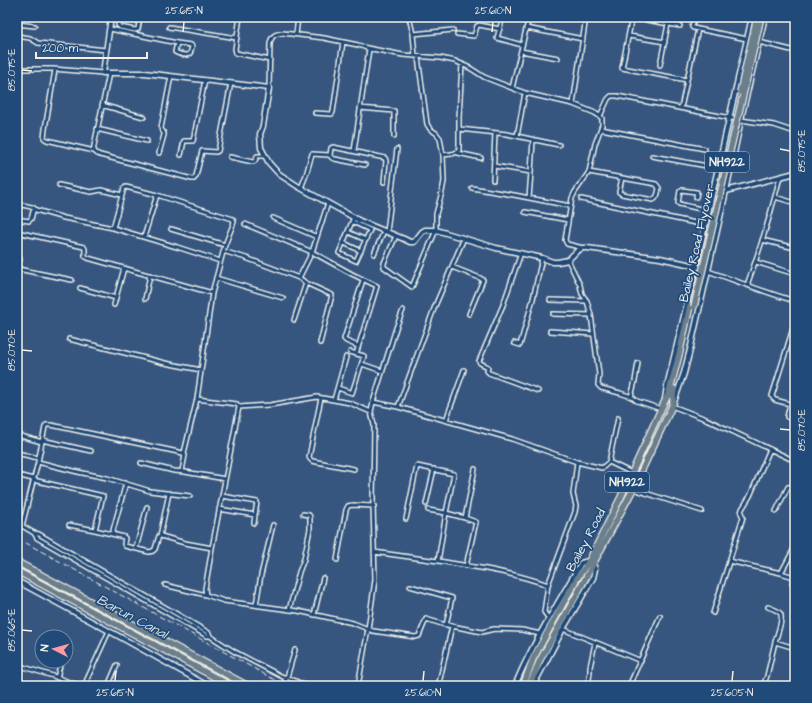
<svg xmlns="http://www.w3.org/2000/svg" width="812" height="703" font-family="'Architects Daughter',sans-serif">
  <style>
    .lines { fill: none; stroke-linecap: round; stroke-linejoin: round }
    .street-casing { stroke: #f4f1e8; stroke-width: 6 }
    .secondary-casing { stroke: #f4f1e8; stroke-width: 7 }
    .highway-casing { stroke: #f4f1e8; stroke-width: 8 }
    .street { stroke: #1f4a7a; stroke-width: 3 }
    .secondary { stroke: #1f4a7a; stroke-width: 4 }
    .highway { stroke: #6b7e8b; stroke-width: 5.5 }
    .rail { stroke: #f4f1e8; stroke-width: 1; stroke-dasharray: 6 3; stroke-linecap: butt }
    .highway-bridge-casing { stroke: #f4f1e8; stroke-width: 8; stroke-linecap: butt }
    .highway-bridge { stroke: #6b7e8b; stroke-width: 5.5 }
    .ticks { fill: none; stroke: #f4f1e8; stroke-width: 1.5 }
    .labels { text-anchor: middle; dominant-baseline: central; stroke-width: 3.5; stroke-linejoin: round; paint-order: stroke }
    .shield { fill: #1f4a7a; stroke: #b4bfc7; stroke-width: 1 }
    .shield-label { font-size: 12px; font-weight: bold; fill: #f4f1e8 }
    .street-label { font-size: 13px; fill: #f4f1e8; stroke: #1f4a7a }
    .water-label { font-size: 14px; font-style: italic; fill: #dadfde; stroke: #1f4a7a }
    .neatline { fill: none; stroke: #f4f1e8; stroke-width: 1.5 }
    .ticks-label { font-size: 10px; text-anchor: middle; fill: #f4f1e8 }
  </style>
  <rect width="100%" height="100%" fill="#365680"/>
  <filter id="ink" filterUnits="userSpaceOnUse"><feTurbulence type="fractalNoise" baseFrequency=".025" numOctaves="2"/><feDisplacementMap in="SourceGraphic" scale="8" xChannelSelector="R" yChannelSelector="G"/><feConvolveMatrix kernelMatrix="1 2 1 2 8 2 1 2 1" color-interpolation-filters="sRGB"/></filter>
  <g filter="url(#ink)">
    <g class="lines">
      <g class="street-casing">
        <path id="street" d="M119,17L118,25L120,27L135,30L138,29L140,17
          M123,17L139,20
          M240,17L235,49L236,53L270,60
          M409,17L413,34L415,56
          M503,17L497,38L522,45
          M630,17L680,26
          M632,17L622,68L687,80
          M694,17L692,27L693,28L747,39
          M17,24L35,26
          M169,27L237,38
          M526,28L583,39
          M110,29L177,43L191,45L192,47L190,54C186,56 179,54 175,52L177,43
          M296,34L298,17
          M413,34L453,30
          M457,34L474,36L477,26L479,25L500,29
          M17,36L30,38L38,43L106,50
          M629,36L665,42
          M759,42L795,51
          M521,51L558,58
          M660,65L668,24
          M17,69H53L103,73
          M55,70L45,129L44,138L47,140L94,151
          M109,73L94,146C93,151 95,153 100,155L192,179H194L196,176L202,151L216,152L218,151L231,83
          M269,88L270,43C272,35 275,34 283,33L324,38L358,45L367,48L403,55L440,58L455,61L470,68L484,77L512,88L525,93L573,104L595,113L602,118V125L595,144L589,172L575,192L572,198L565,240L567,244L583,248
          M512,88L529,17
          M573,104L586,17
          M102,105L144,117
          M360,108L394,111V136
          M681,108L698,29
          M315,113L330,114H332L333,112L343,42
          M600,116L608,99L611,96H617L741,120L774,125L795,132
          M97,129L147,141
          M459,129L507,134L559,145
          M601,129L705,149
          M517,136L525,93
          M354,151L369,49
          M159,153L164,135C165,132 161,131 161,128L171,76
          M458,153L481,158
          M181,155L184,141H193L205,80
          M329,155L332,158L335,159L365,165
          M443,155C448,154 456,155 459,150V117L462,64
          M652,156L718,168
          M230,157L253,162L255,161L257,156H265
          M494,166L531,172L533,140
          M589,172C611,176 634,180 656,184L659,188C658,193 658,198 653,200L622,194L619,192L622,178
          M493,180L495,133
          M59,185L91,192L101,190L122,195
          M301,188L306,175L312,154L329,155H330L331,148L333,147L385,158L386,161L384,182
          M472,188L514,195L570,206
          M696,197L697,192H696L682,190L680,191L678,203L679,204L709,211
          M775,197L795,203
          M529,198L531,172
          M581,199L705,225
          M17,204L32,207L36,210L64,218L113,228L177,247L220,261
          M525,212L568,220
          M273,218L317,237
          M17,219L29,221L31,219L34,208
          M353,222L370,230L356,261L339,253L354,217
          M245,224L312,252L328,203
          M113,228L124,188L126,187L157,195L233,219L234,222L225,245L212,293L197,399L237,404L239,407L212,548L205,589L206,595L224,601L298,611L353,623L373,631L415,637L419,636L426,619L442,624L482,632L494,629L522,630L540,634
          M171,229L225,245
          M17,232L84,247L85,249V256L88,258L212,293
          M348,232L366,240
          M387,232L397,149
          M396,236L384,263V267L412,287L436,230V214L442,192L444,181L443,155L440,138L436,133L430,129L427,124L418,57
          M144,237L157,195
          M464,238L435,306L398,407L512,439L577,462L602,468L609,462L618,418
          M762,240L795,248
          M344,243L361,251
          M223,251L246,258L299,278L306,283L332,295L320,343
          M521,253L503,305L479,361L480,363L488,367L487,371L489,373L538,391
          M374,254L384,231
          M17,256L19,257L20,259L17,274
          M568,260L580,285L582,294L587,301L591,315L599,374L598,385L601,388L620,393L632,397L637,401L661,409
          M756,262L795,274
          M452,267L480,278L483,280L469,314
          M18,269L72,280
          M708,271C737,281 766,293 795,301
          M216,278L283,298
          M299,278L312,252L352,274L377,286L357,351
          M747,285C760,250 771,213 780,177
          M80,288L116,298
          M145,299L150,275
          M550,300L586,301
          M114,305L124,268
          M553,314L591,315
          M294,320L306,283
          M795,322L772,396L773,398L775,400L790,404L787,417L795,420
          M550,331L593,334
          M69,339L165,363L201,370
          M514,343L520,345L533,299L542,258
          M358,346L346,341L344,339L363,280
          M362,364L382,371
          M338,388L352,393L364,356L350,352
          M631,397L635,381L638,363
          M321,398L309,457L310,459L312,461L354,469
          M334,400L346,357
          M373,402L398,407
          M672,406L706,419L795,461
          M239,407L270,405L317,397L350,403L371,412
          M446,420L464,370
          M17,435L42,442
          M42,440L91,451
          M17,453L38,458
          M184,453L197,399
          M38,462L78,472L107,478L150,491L190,496
          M609,462L632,473
          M141,463L174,471L185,472L225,479
          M17,475L33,479
          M33,480L103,496L95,530L124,537L125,538L124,544L125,546L149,552L153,551L155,549L159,536H161L185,543L212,548
          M633,489L702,511
          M426,504L434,469
          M219,509L255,515L257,502L222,496
          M776,511L788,487L795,486
          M465,518L476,522L466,566
          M406,519L417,466L454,474L446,513L465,518L475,469
          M17,523L34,533L39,534C95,568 153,599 209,633L210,636L235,652L283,677H287L306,686
          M254,523L255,515
          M69,525L95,530
          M22,526L38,462L45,427L46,425H51L183,453L185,455L182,471
          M34,533L37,538L207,636H210
          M112,534L126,483
          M160,536L169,493
          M795,547L781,573L794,577L792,584H795
          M136,548L147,507
          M374,552L438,561L446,513L428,510
          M337,560L346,510L348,506L352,505L374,506
          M438,561C475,567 512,572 548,585
          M729,561L781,573
          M165,585L206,595
          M410,586L452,598L446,625
          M256,605L261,575L273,525
          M768,607C771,608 777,610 780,613C784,617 777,635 775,642
          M289,610L299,572L304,559L310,529V517L309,515L303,514
          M713,613L743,517L741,513L742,509L750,496L770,449
          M314,615L323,578
          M549,619L544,612L548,585L575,512L576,506L573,494L577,462
          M563,629L641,661
          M17,665L53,676L80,686
          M57,678L61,661
          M285,680L287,677L295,650
          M285,680L296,686
          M439,683L452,626
          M84,686L109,631
          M108,686L117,665
          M358,686L368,629L375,580L373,504L374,425L371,412L373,402L396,328L403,310
          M588,686L590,672V667L595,643
          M629,686L660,616
          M763,686L767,676L775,642L795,648"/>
      </g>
      <g class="secondary-casing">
        <path id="secondary" d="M111,17L103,73H145L269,88L263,126L260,134L261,148L269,163L279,174L299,187L360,221L404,239L410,242H414L422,232L425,230H436L496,248L542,258L553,262H558L568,260L577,251L583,248H587L660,258L696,266L708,271
          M726,191L795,173
          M665,399L667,386L696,266L752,17
          M674,402L684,373L691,346L726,191L743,110L765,17
          M17,581L122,638L208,686
          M515,686C524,663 536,641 548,620C559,601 570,582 581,563L589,561
          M533,686L563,629L593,578L595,569L593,564"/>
      </g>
      <g class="highway-casing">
        <path id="highway" d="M17,562L248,686
          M17,571L231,686
          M523,686L533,659L545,637L576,580L589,561L621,497L661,409L669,393L680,351L690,306
          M529,686L540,660L576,596L631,493L673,404V395L674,389"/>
      </g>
      <use href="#street" class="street"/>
      <use href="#secondary" class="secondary"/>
      <use href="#highway" class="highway"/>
      <path class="rail" d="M17,538L286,686"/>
      <g class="highway-bridge-casing">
        <path id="highway-bridge" d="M740,92L757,17
          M694,307L761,17"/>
      </g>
      <use href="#highway-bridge" class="highway-bridge"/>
    </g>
  </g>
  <path class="ticks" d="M183,32L184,22M492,32L493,22M22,70L32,71M780,149L790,151M22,350L32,351M780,429L790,430M22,630L32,631M115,681L116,671M423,681L424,671M732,681L733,671"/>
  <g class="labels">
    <g class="shield">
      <rect x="705" y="152" width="44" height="20" rx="3"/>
      <rect x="605" y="472" width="44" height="20" rx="3"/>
    </g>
    <g class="shield-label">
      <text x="727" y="162">NH922</text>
      <text x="627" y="482">NH922</text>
    </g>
    <g class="street-label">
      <text transform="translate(697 243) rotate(-77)">Bailey Road Flyover</text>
      <text transform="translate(586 540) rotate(-62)">Bailey Road</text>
    </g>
    <g class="water-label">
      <text transform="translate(132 617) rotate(28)">Barun Canal</text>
    </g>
  </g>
  <rect width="812" height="703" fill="none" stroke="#1f4a7a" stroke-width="44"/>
  <g transform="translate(54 649) rotate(276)"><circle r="19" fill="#1f4a7a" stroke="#748da6"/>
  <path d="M0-3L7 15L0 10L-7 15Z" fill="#ff9aa2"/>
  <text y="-6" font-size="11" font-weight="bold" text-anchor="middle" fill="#f4f1e8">N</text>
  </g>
  <path d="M36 52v6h111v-6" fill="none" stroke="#f4f1e8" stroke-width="2"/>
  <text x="42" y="52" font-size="12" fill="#f4f1e8" stroke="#1f4a7a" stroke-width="3" paint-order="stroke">200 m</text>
  <rect x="22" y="22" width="768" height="659" class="neatline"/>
  <g class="ticks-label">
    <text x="184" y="14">25.615°N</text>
    <text x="493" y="14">25.610°N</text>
    <text transform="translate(11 70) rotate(-90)" y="4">85.075°E</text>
    <text transform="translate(801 151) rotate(-90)" y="4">85.075°E</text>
    <text transform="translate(11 350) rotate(-90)" y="4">85.070°E</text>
    <text transform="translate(801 430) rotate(-90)" y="4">85.070°E</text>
    <text transform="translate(11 630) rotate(-90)" y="4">85.065°E</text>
    <text x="115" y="696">25.615°N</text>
    <text x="423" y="696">25.610°N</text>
    <text x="732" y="696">25.605°N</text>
  </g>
</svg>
